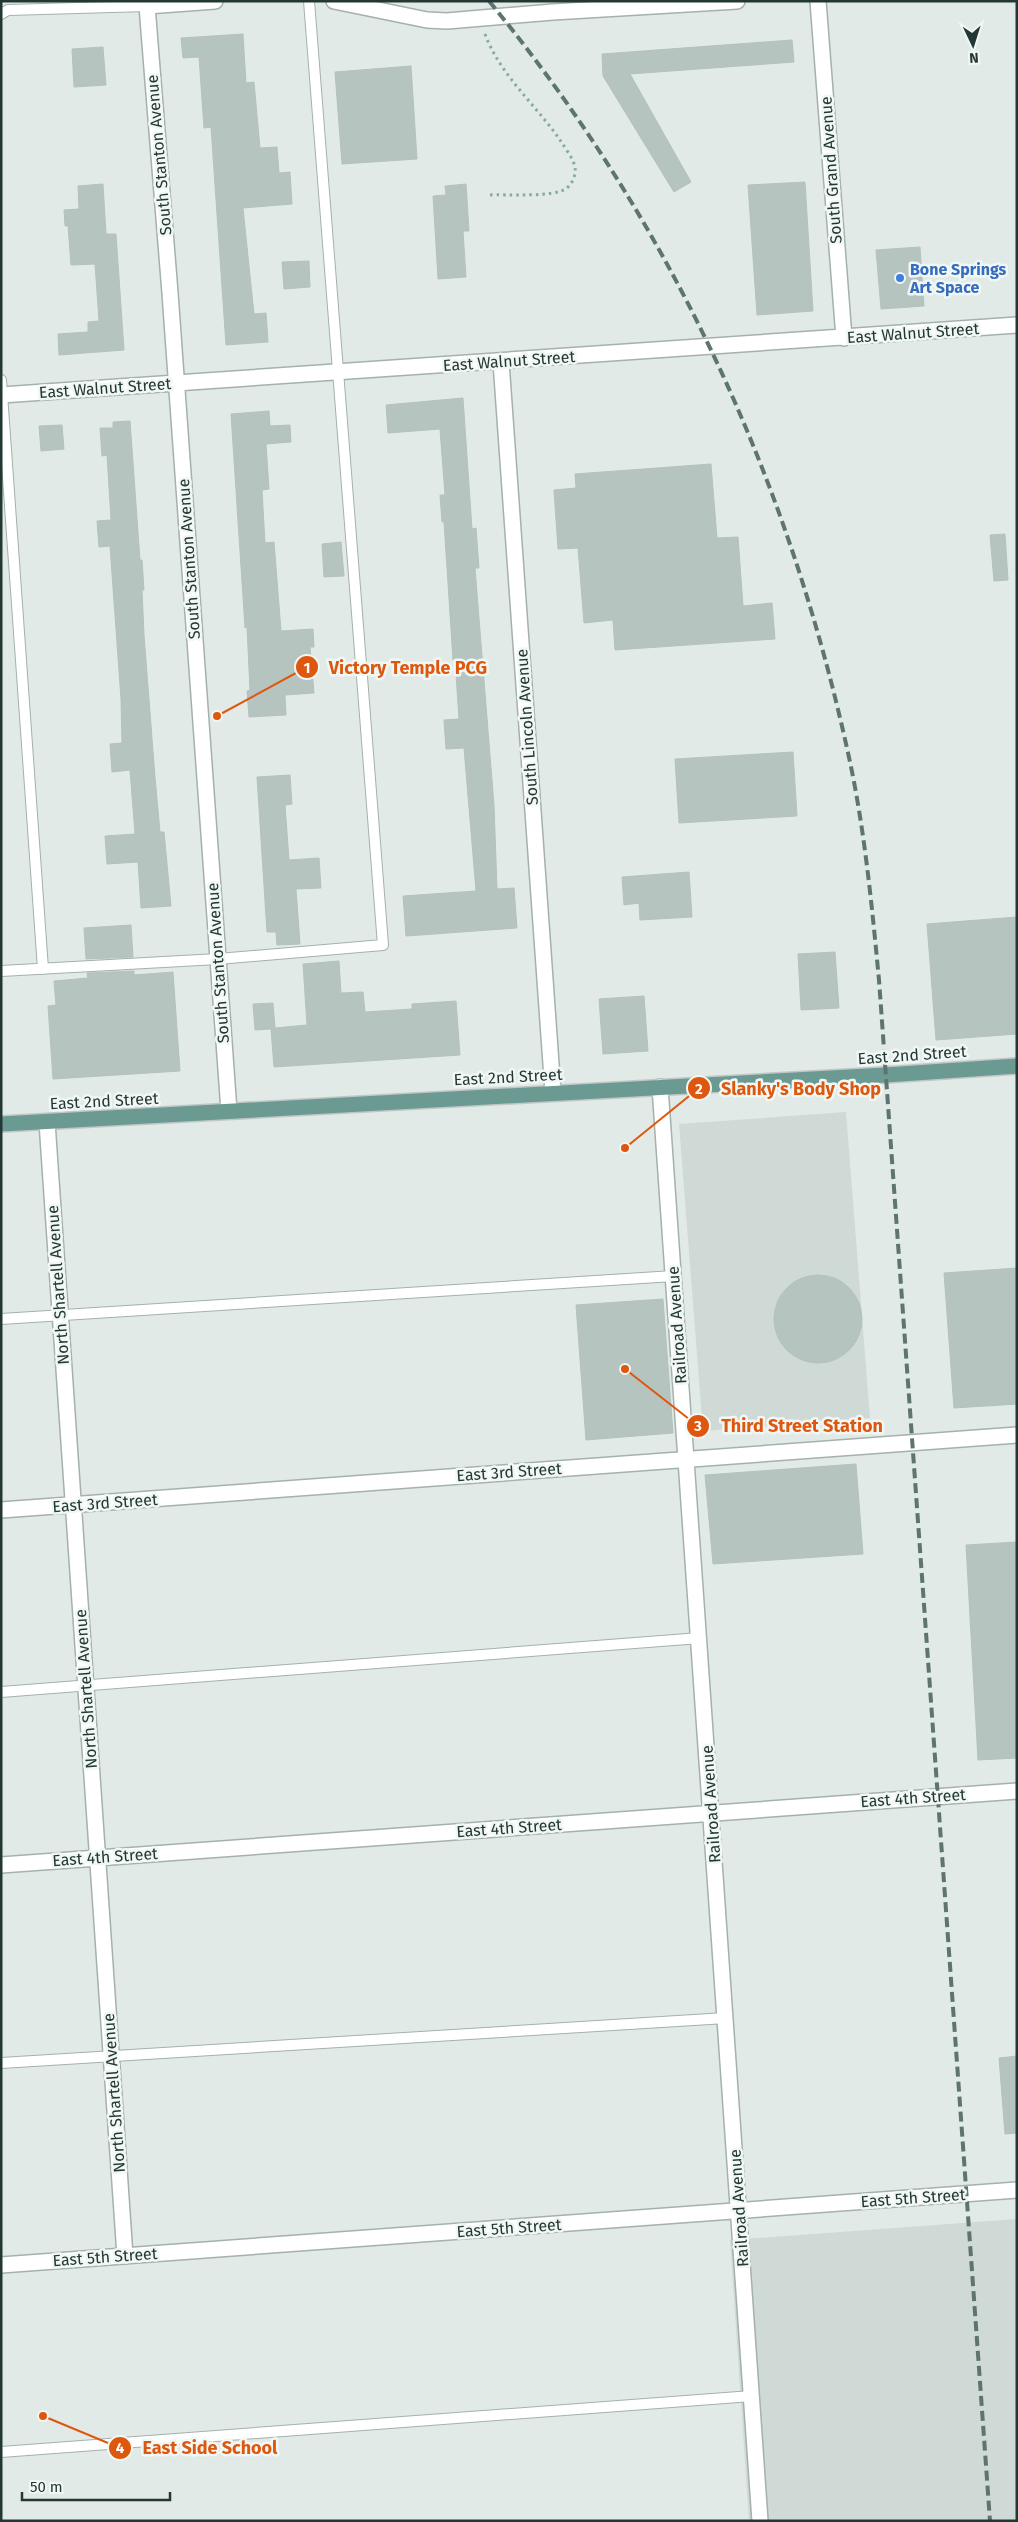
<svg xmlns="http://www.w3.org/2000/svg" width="1018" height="2522" font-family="'Fira Sans',sans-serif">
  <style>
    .built { fill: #cfd9d6 }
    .building { fill: #b6c4c0; stroke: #b4c2be }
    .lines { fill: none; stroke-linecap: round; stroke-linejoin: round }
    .service-casing { stroke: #a4b1ad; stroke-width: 12 }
    .minor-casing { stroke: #a4b1ad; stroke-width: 18 }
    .tertiary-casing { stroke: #a4b1ad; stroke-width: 18 }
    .primary-casing { stroke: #c1c7c6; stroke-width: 18 }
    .path { stroke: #85aaa2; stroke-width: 3; stroke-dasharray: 2.5 4; stroke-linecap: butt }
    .service { stroke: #fff; stroke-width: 10 }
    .minor { stroke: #fff; stroke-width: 15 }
    .tertiary { stroke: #fff; stroke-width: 15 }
    .primary { stroke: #6a9a92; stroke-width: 15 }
    .rail { stroke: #5e7470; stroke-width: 4; stroke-dasharray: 10 5; stroke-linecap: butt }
    .shop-dot { fill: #3f7fe0; stroke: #f1f7f4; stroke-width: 2 }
    .labels { text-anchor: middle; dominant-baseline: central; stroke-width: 5; stroke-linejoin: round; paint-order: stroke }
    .street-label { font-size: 16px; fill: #233835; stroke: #f1f7f4 }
    .shop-label { font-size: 16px; font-weight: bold; fill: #366cbe; stroke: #f1f7f4; text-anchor: start }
    .leader { fill: none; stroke: #de570e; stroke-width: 2 }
    .callout-dot { fill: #de570e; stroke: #f1f7f4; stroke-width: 2 }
    .mark-label { font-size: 15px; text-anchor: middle; font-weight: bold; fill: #fff }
    .callout-label { font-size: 18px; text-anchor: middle; font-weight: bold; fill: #de570e; stroke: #f1f7f4; stroke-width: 5; stroke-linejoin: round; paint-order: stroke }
  </style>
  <rect width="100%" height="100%" fill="#e1eae6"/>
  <path class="built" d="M846,1112L870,1418L703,1431L679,1124Z
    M1017,2219V2521H749L730,2240Z"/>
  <path class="building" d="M243,34L246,83L254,82L260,148L277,147L279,173L290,172L292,204L243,208L254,314L266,313L268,342L226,345L211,127L204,128L199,57L183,58L181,38Z
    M792,40L794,62L630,74L691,182L674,192L603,76L602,54Z
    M103,47L106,85L74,87L72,49Z
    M411,66L417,159L342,164L335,72Z
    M805,182L813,311L757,315L748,185Z
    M103,184L106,234H116L124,350L59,355L58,334L88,332V322L99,321L95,264L71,265L68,226H65L64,210L79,209L78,186Z
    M466,184L469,231H463L466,277L438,279L433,196L446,195L445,186Z
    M920,247L924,306L881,309L876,250Z
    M309,261L310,287L284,289L282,262Z
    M463,398L472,529L476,528L479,568H475L494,805L497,889L514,888L517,928L406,936L403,896L476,891L464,748L446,749L444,720L459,719L455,659L453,660L444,522H442L440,495H445L440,429L388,433L386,405Z
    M269,411L270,426L290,425L291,442L266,444L269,489L262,490L265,543L274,542L281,631L313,629L314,647H310L314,693L285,695L286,715L249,717L247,691L250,690L247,627L245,628L231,414Z
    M130,421L140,560H142L144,590H142L144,635L155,777L160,832H164L171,906L141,908L138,862L107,864L105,836L135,834L130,770L112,772L110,744L122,743L121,699L110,546L99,547L97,521L111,520L107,455L102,456L100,428H113V422Z
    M62,425L64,449L41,451L39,426Z
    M711,464L717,538L738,537L743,606L772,603L775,639L615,650L613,620L584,623L578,548L558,549L554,490L576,488L575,474Z
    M1005,534L1008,580L994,581L990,535Z
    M341,542L344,576L324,577L322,544Z
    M793,752L797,816L679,823L675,759Z
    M290,775L292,804L285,805L289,860L319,858L321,888L296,889L300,944L277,945L276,932H267L257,777Z
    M689,872L692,917L640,920L639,903L624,905L622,877Z
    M1017,917V1034L936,1040L927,924Z
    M131,925L133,957L86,959L84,928Z
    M835,952L839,1008L801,1010L798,954Z
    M339,961L341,993L363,992L365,1012L412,1009V1004L456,1001L460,1055L274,1067L271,1029L255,1030L253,1004L273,1003L275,1028L307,1025L303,964Z
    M134,971V975L173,972L180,1071L53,1079L48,1006L56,1005L54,981L88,978L87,973Z
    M644,996L648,1051L603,1054L599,999Z
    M1017,1268V1404L954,1408L944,1273Z
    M774 1319a44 44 0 1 1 88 0a44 44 0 1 1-88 0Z
    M663,1299L673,1433L586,1440L576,1305Z
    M856,1464L863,1554L713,1564L705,1475Z
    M1017,1542V1758L978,1760L966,1545Z
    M1017,2056V2133L1005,2134L999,2058Z"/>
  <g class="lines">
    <g class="service-casing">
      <path id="service" d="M1,14L8,10L147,6
        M1,380L43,969
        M1,971L218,959L383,945L309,1
        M1,1319L674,1276
        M1,1692L700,1638
        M1,2063L726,2018
        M1,2452L752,2396"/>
    </g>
    <g class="minor-casing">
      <path id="minor" d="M215,1L147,6L170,293L229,1111
        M334,1L427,20L447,21L553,12L737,1
        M818,1L844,338
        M501,362L553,1092
        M1,395L1017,325
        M660,1087L760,2521
        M47,1122L125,2256
        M1,1510L1017,1435
        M1,1865L1017,1791"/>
    </g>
    <g class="tertiary-casing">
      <path id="tertiary" d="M1,2265L1017,2190"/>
    </g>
    <g class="primary-casing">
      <path id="primary" d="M1,1124L886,1075L1017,1066"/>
    </g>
    <path class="path" d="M485,34C500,75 536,105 560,140C565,148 573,158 575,167C576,174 573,183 567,188C554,198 505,194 488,195"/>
    <use href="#service" class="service"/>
    <use href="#minor" class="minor"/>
    <use href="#tertiary" class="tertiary"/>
    <use href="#primary" class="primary"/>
    <path class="rail" d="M489,1C672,223 790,482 850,762C865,833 872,907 879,980L990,2521"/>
  </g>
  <circle class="shop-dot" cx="900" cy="278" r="5"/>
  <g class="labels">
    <g class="street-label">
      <text transform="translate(159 155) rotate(-95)">South Stanton Avenue</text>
      <text transform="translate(831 170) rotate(-94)">South Grand Avenue</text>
      <text transform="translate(913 333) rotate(-4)">East Walnut Street</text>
      <text transform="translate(509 361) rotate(-4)">East Walnut Street</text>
      <text transform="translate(105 388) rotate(-4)">East Walnut Street</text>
      <text transform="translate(189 559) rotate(-94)">South Stanton Avenue</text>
      <text transform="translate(527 727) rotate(-94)">South Lincoln Avenue</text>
      <text transform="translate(218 963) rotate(-94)">South Stanton Avenue</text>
      <text transform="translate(912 1055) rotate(-4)">East 2nd Street</text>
      <text transform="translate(508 1077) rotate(-3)">East 2nd Street</text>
      <text transform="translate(104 1101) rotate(-3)">East 2nd Street</text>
      <text transform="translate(58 1285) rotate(-94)">North Shartell Avenue</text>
      <text transform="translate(677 1325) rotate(-94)">Railroad Avenue</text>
      <text transform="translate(509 1472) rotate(-4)">East 3rd Street</text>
      <text transform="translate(105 1503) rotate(-4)">East 3rd Street</text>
      <text transform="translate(86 1689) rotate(-94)">North Shartell Avenue</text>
      <text transform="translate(913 1798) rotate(-4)">East 4th Street</text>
      <text transform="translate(711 1804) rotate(-94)">Railroad Avenue</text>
      <text transform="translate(509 1828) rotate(-4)">East 4th Street</text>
      <text transform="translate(105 1857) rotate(-4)">East 4th Street</text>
      <text transform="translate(114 2093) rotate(-94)">North Shartell Avenue</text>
      <text transform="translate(913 2198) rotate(-4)">East 5th Street</text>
      <text transform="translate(739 2208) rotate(-94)">Railroad Avenue</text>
      <text transform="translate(509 2228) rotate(-4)">East 5th Street</text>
      <text transform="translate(105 2257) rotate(-4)">East 5th Street</text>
    </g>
    <g class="shop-label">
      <text x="910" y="269">Bone Springs<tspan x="910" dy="18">Art Space</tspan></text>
    </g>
  </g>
  <path class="leader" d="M217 716L307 667M625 1148L699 1088M625 1369L698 1426M43 2416L120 2448"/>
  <g class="callout-dot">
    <circle cx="217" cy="716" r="5"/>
    <circle cx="625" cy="1148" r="5"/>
    <circle cx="625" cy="1369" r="5"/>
    <circle cx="43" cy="2416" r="5"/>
    <circle cx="307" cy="667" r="12"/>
    <circle cx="699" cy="1088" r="12"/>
    <circle cx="698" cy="1426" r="12"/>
    <circle cx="120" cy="2448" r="12"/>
  </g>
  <g class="mark-label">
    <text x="307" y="673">1</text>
    <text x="699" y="1094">2</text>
    <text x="698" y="1431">3</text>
    <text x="120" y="2453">4</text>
  </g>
  <g class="callout-label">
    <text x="408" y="674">Victory Temple PCG</text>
    <text x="801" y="1095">Slanky's Body Shop</text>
    <text x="802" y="1432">Third Street Station</text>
    <text x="210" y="2454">East Side School</text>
  </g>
  <rect width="1018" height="2522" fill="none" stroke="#233835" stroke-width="5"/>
  <g transform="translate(973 45) rotate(176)" stroke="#f1f7f4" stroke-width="4" paint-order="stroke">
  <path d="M0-4L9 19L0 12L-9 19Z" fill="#233835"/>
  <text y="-8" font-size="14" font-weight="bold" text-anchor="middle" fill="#233835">N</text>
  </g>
  <path d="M22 2492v8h148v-8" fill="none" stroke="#233835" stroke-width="2.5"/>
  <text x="30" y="2492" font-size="15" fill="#233835" stroke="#f1f7f4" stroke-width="4" paint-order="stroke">50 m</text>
</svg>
